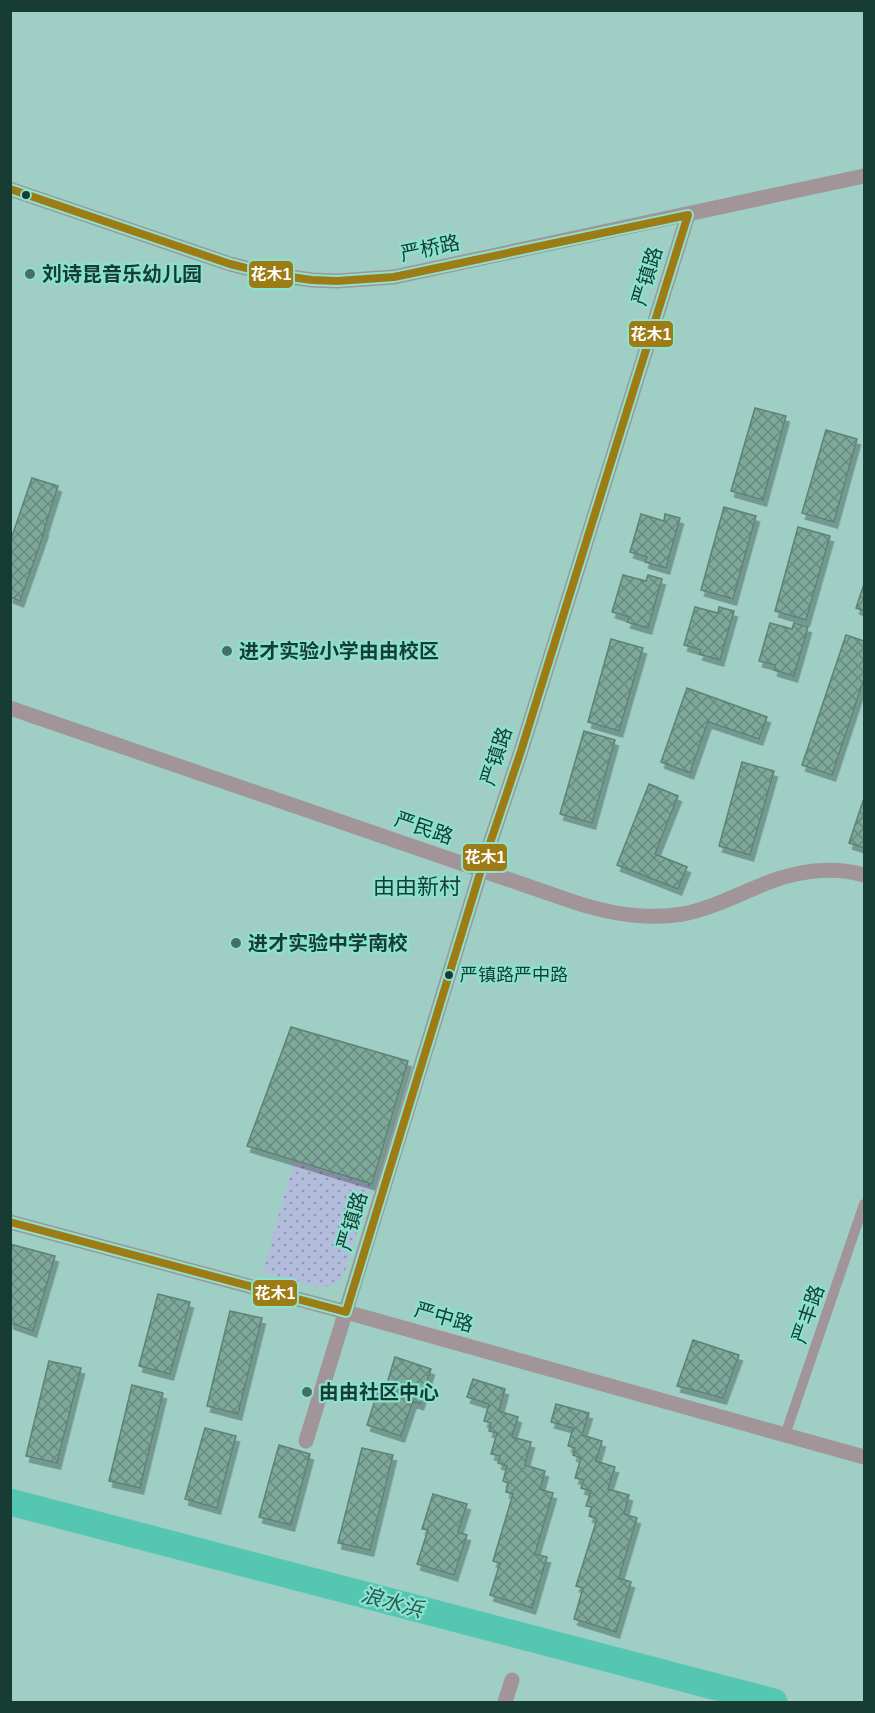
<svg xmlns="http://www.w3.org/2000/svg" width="875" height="1713" font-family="Arial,'Noto Sans SC',sans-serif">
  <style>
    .grass { fill: url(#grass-dots) }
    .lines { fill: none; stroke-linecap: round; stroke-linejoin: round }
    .river { stroke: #54c6b2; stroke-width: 27 }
    .building { fill: url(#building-cross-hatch); stroke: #5d8276; stroke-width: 1.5; filter: url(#shadow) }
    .pedestrian { stroke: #a1959a; stroke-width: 10 }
    .minor { stroke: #a1959a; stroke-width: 15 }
    .bus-1-casing { stroke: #8ae2cf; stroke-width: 12 }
    .bus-1 { stroke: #9d7c15; stroke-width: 8 }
    .bus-dot { fill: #163c34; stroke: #8ae2cf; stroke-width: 2 }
    .poi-dot { fill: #466f66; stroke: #8ae2cf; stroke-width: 2 }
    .labels { text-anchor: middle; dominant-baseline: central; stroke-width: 4.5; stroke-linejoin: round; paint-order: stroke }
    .bus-label { font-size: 18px; fill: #163c34; stroke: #8ae2cf; text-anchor: start }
    .street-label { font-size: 20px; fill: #163c34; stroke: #8ae2cf }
    .poi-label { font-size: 20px; font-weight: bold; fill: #163c34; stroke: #8ae2cf; text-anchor: start }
    .water-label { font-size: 21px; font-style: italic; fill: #265e53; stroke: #8ae2cf }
    .quarter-label { font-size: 22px; fill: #163c34; stroke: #8ae2cf }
    .line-badge { stroke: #8ae2cf; stroke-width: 2 }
    .badge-label { font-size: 16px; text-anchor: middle; font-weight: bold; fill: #fff }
  </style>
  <defs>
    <pattern id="grass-dots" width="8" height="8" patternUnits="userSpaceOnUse" patternTransform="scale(1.5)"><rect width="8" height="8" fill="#b2bddc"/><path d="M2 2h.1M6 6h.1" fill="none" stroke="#909bb3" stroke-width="1.8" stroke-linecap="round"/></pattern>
    <pattern id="building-cross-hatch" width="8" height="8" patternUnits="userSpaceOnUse" patternTransform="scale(1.5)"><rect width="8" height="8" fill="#7ea899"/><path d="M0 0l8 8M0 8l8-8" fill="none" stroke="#668a7e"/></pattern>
    <filter id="shadow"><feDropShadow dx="3.5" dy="6" stdDeviation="0" flood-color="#0004"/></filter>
  </defs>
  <rect width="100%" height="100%" fill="#9ecec4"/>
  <path class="grass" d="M294,1160L372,1184L345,1271C334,1294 315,1287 295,1281C285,1278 274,1275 263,1272Z"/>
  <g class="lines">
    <path class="river" d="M10,1502L774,1702"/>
  </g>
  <path class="building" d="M755,408L786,416L763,500L731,491Z
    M826,430L857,439L834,522L802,513Z
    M32,478L58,486L44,530H45L20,601L10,597V542Z
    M724,507L756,516L733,599L701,590Z
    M641,514L664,521L665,514L680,518L666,568L645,562L647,557L630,552Z
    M798,527L830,536L806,620L775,611Z
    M623,575L646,581L648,575L662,579L648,628L627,622L629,617L612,612Z
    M864,584V611L856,608Z
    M695,607L718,613L719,607L734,611L720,660L699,654L701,650L684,645Z
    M770,623L792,629L794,623L808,627L794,676L774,670L775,665L759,661Z
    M846,635L864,641V679L832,775L802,765Z
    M611,639L643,648L619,731L588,722Z
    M687,688L767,717L759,739L708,722L690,773L661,762Z
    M584,731L615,740L592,823L560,814Z
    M742,762L774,771L750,855L719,846Z
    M649,784L678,796L655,854L687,867L678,889L617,865Z
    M864,798V848L849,843Z
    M291,1027L408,1061L372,1184L247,1146Z
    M10,1244L55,1256L33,1331L10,1323Z
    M158,1294L190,1302L170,1374L139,1366Z
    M230,1311L262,1318L238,1414L207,1406Z
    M693,1340L739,1355L723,1398L677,1386Z
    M395,1357L431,1369L420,1404L413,1401L401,1436L367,1425L379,1388L385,1390Z
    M49,1361L81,1368L57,1463L26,1456Z
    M473,1379L505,1389L499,1411L518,1417L512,1437L531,1442L525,1465L545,1471L540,1489L553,1493L535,1554L547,1557L532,1608L490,1595L500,1563L493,1561L513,1494L506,1492L508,1483L503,1481L507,1466L498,1463L500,1456L491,1454L497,1433L489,1431L491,1423L484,1421L489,1404L467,1397Z
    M132,1385L163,1393L140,1488L109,1481Z
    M556,1404L589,1413L582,1435L602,1441L596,1461L615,1467L608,1489L629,1495L624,1514L637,1518L619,1578L631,1582L616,1632L574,1619L583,1588L576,1586L597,1519L589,1516L592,1507L586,1506L591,1491L581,1488L584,1480L575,1478L581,1458L573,1455L575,1448L568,1446L573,1428L551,1422Z
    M205,1428L236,1436L217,1508L185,1499Z
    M279,1445L310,1454L291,1525L259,1517Z
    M362,1448L393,1455L370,1550L338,1543Z
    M433,1494L467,1504L458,1532L467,1535L454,1575L417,1564L428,1530L422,1529Z"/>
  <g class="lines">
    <path class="pedestrian" d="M785,1435L864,1204"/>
    <path class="minor" d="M10,189L230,264L270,274L312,280L337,281L394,277L864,176
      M10,708L574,902C610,914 646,920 683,914C709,909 733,897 757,887C791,872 828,865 864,875
      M10,1222L346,1312L864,1457
      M306,1441L481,870L521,751L688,215
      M505,1702L512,1680"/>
    <g class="bus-1-casing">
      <path id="bus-1" d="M10,189L230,264L270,274L312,280L337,281L394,277L688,215L521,751L481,870L346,1312L10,1222"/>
    </g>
    <use href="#bus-1" class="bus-1"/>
  </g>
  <g class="bus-dot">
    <circle cx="26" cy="195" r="5"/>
    <circle cx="449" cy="975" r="5"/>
  </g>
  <g class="poi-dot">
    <circle cx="30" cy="274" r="6"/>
    <circle cx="227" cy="651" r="6"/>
    <circle cx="236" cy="943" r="6"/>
    <circle cx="307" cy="1392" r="6"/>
  </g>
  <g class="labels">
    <g class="bus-label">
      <text x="460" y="975">严镇路严中路</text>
    </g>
    <g class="street-label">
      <text transform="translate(430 248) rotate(-12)">严桥路</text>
      <text transform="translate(647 276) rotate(-73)">严镇路</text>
      <text transform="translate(496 756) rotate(-72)">严镇路</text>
      <text transform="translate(424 828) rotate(19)">严民路</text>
      <text transform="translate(352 1221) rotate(-73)">严镇路</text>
      <text transform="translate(808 1314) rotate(-71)">严丰路</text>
      <text transform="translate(444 1317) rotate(16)">严中路</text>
    </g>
    <g class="poi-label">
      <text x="42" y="274">刘诗昆音乐幼儿园</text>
      <text x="239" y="651">进才实验小学由由校区</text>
      <text x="248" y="943">进才实验中学南校</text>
      <text x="319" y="1392">由由社区中心</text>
    </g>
    <g class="water-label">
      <text transform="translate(392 1602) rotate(15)">浪水浜</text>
    </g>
    <g class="quarter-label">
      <text x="417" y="886">由由新村</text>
    </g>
  </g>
  <g class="line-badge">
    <rect x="248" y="260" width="46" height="29" rx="6" fill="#9d7c15"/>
    <rect x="628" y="320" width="46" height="28" rx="6" fill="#9d7c15"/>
    <rect x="462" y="843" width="46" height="29" rx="6" fill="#9d7c15"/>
    <rect x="252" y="1279" width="46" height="28" rx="6" fill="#9d7c15"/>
  </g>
  <g class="badge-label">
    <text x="271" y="280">花木1</text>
    <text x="651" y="340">花木1</text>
    <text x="485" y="863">花木1</text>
    <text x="275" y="1299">花木1</text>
  </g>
  <rect width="875" height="1713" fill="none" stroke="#163c34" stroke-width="24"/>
</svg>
